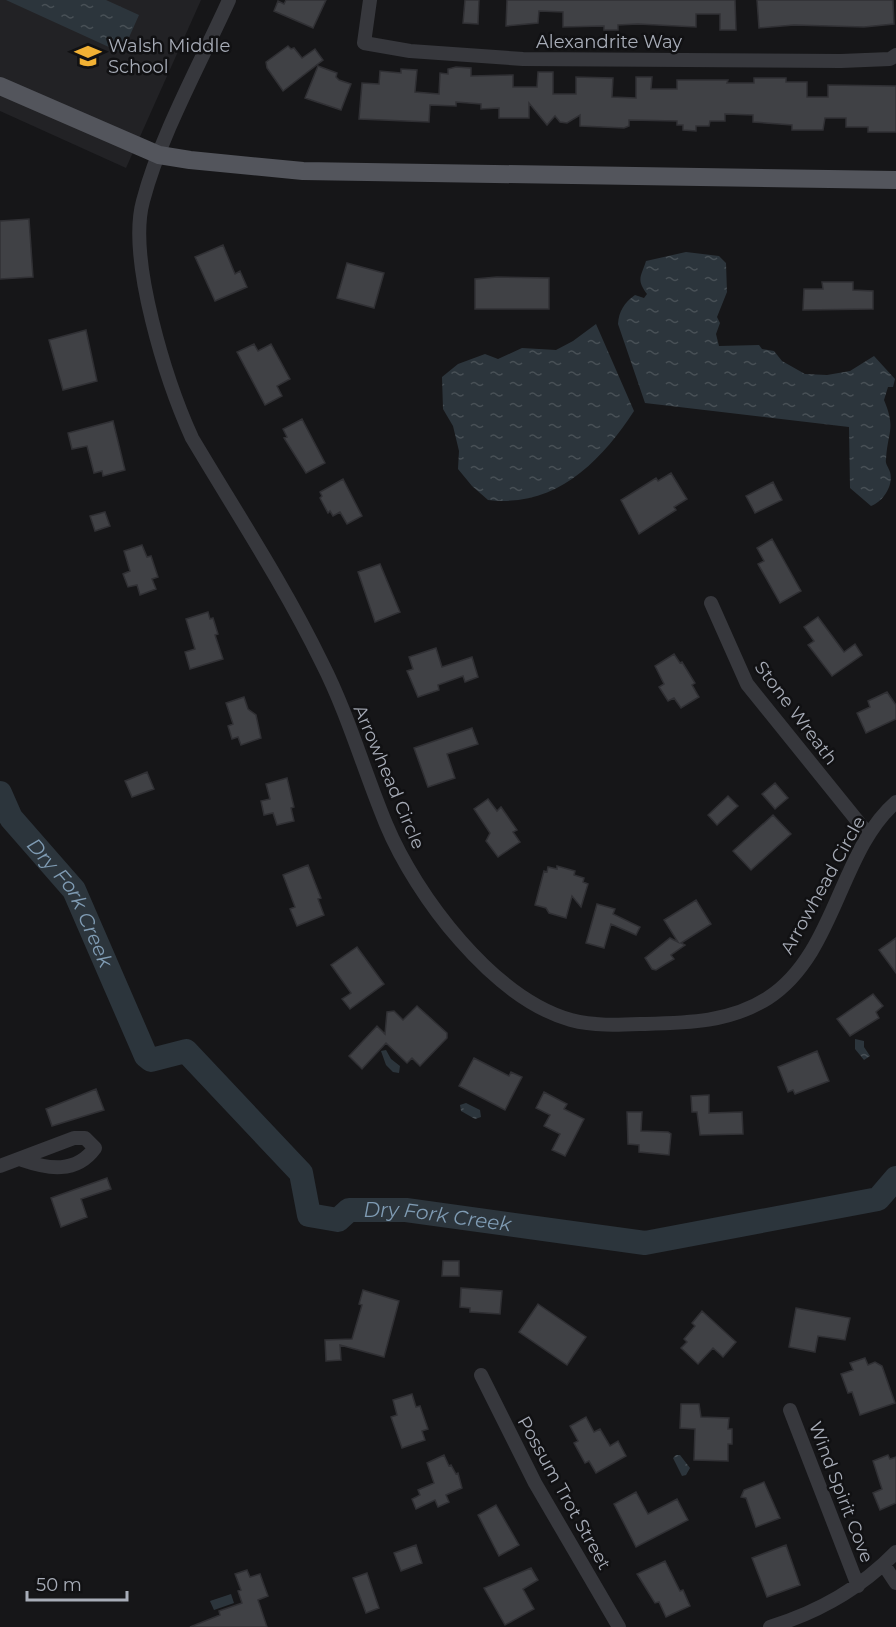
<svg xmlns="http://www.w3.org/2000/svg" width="896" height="1627" font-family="Montserrat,sans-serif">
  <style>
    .built { fill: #222225 }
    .water { fill: url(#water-ripples) }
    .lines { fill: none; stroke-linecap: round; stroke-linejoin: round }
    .river { stroke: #2c353c; stroke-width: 24 }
    .building { fill: #404145; stroke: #303034; stroke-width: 1.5 }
    .minor { stroke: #37383d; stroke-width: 14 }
    .major { stroke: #53555c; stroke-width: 18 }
    .labels { text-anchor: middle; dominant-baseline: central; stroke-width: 5; stroke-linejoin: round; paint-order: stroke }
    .street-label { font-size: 18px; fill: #a8adb8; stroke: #111113 }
    .poi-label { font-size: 18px; fill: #a8adb8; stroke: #111113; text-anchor: start }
    .water-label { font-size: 20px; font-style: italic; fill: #7f9bb3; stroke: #111113 }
  </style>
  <defs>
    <pattern id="water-ripples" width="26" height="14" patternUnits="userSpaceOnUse" patternTransform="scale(1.5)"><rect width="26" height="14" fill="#2c353c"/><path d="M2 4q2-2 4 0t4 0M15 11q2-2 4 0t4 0" fill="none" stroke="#485056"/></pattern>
  </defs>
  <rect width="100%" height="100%" fill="#161618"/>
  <path class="built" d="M0,0H201L126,168L0,111Z"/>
  <path class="water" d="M6,0H106L139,15L122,53Z
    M686,252L719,256L726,263L727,292L717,317L720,323L716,334L719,346L759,345L762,349L774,351L782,361L805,374L827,375L850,371L874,356L895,379L893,387H888L884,400C896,429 888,430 886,459C885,464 888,466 890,472C894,485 883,502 871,506L850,488L849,427L645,403L618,324C619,311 624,303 635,295L644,298L647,294C636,279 641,277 646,261Z
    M596,324L634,411C600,463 555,508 488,500L472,486L458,469L459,451L453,426L443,409L442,377L458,364L485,354L498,359L522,348L556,350L573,341Z
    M855,1039L864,1041V1047L870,1056L864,1060L855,1049Z
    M386,1050L391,1059L400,1066L399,1073L393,1072L386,1065L381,1051Z
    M466,1103L480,1110L481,1117L475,1119L461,1111L460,1105Z
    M676,1455H680L690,1468L686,1475L682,1476L673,1458Z
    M231,1594L234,1603L214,1610L210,1601Z"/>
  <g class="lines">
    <path class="river" id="s1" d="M0,793L11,818L74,890L146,1056L151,1060L186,1051L301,1173L309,1215L338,1220L349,1210H406L645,1243L878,1199L896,1178"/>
  </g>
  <path class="building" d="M286,0H326L313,28L274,11L278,1L284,4Z
    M465,0H479L478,24L463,23Z
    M507,0H735L736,30H720V14H696V27L638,24L618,25V30H604V26L563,27V12L539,11L538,23L506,26Z
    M757,0H893L894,24L864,27L794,25L759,28Z
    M288,46L291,49L294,48L302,58L315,49L323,60L283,91L267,68L266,62Z
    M318,66L337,73L336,77L339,80L351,84L341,110L305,98Z
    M456,67L471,68V76L513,75V87H537L538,72H553V94H576V77L613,78L612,97L636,98V77H652L651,89H677V80H728L727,83H754V78H786V82H807V97H828V85L896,86V132H868V127H846V118H825L823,130H792V125L753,122V115L725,114V121H710L709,126H696V131L683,130V125H677V121L629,120V126L624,128L580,126V115L567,123L560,122L555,116L547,125L529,103V118H499V108L481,109V104L456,102V106L430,105L429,122L359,119L362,83L379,84L380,71L401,73V69L417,70L415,92L439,94L440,73L448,74V69Z
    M29,219L33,277L0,279V221Z
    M223,245L235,274L240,271L247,287L215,301L195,257Z
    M347,263L384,273L374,308L337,298Z
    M497,277L549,278V309H475V279Z
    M822,282H853V290L873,291V309L803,310L804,289H823Z
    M86,330L97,381L63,390L49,340Z
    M254,344L258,351L271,344L290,379L277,386L282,396L265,405L237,352Z
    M302,419L325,463L306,473L284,438L287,437L283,429Z
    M113,421L125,470L103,476L102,471L94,473L87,446L72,449L68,433Z
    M671,473L687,499L674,507L676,510L639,534L621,500L656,478L658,481Z
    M343,479L362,516L347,524L340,512L333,516L330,511L328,513L320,498L322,496L320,492Z
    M773,482L782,500L755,513L746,496Z
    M105,512L110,526L95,531L90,516Z
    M772,539L801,591L780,603L758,564L764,561L757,548Z
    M142,545L147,557L151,556L158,577L152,579L156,589L140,595L137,585L128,587L123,574L130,571L124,551Z
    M380,564L400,612L375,622L358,572Z
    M208,612L210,619L213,618L218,634L215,635L223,659L190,669L185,652L195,649L186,619Z
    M818,617L844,652L855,644L862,655L832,676L808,645L814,641L804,627Z
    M436,648L442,667L472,657L478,677L465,682L463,676L438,685L439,690L418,697L407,671L413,669L409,657Z
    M674,654L680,663L682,662L695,683L692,685L699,697L681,708L674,698L668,701L659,687L664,684L655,666Z
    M887,692L896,705V719L866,733L857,713L870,707L868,701Z
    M244,697L248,709L256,715L261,738L241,745L238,737L232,739L228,726L233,724L226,703Z
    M472,728L478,744L447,754L455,778L428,787L414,748Z
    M147,772L154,789L132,797L125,781Z
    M287,778L294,807L291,808L294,821L277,825L273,813L264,815L261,801L270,799L266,784Z
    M775,783L788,798L775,809L762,794Z
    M728,796L738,806L717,825L708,815Z
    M488,799L497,811L501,807L517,830L513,832L520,842L498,857L486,841L490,833L474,809Z
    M773,815L791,834L751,870L733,851Z
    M308,865L321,898L318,899L324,915L297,926L290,909L295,907L283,875Z
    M557,866L575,871L574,875L584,878L583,882L588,884L581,907L572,896L566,918L549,913L546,908L535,905L544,871L547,872L548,867L557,869Z
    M696,900L711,924L681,943L685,945L671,955L674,959L656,970L652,969L645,958L670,938L678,942L664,920Z
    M597,904L615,909L613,914L640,927L636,935L611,924L604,948L586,943Z
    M896,938V973L879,950Z
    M357,947L384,984L350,1009L342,999L351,993L331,965Z
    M873,994L883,1006L876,1012L879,1018L850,1036L837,1019Z
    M417,1006L447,1033V1038L420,1066L412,1058L407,1063L386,1043L362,1069L349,1056L377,1026L385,1034L387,1012L394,1011L403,1020Z
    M817,1051L829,1081L795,1094L793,1090L788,1092L778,1067Z
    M474,1058L509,1076L511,1072L522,1077L505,1110L459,1086Z
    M96,1089L104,1110L52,1126L46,1109Z
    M544,1092L567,1104L564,1109L584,1119L565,1156L552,1150L560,1134L544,1126L550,1115L536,1108Z
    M709,1095V1113L742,1112L743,1134L700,1135L697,1112H692L691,1096Z
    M627,1112H642L641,1131L668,1132L671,1134L669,1155L639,1152V1145L628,1144Z
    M107,1178L111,1189L81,1199L87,1217L61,1227L51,1198Z
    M443,1261H459V1276H442Z
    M461,1288L502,1291L500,1314L470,1312V1308L460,1307Z
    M363,1290L399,1301L384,1357L340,1345L341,1360L326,1361L325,1340L352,1339L362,1305L359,1304Z
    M538,1304L586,1337L567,1365L519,1332Z
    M796,1308L850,1318L845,1340L818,1336L815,1352L789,1347Z
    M702,1311L736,1342L723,1357L713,1348L698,1364L681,1348L687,1342L684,1339L695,1326L692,1323Z
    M865,1358L868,1365L875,1362L882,1366L895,1403L860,1415L852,1392L848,1393L841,1374L853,1370L850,1363Z
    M412,1394L416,1407L420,1406L428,1429L422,1431L425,1440L402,1448L391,1417L397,1415L393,1400Z
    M681,1404H699L701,1417L729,1418L728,1429H732V1444H728V1461L694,1460L695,1429L680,1428Z
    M586,1417L594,1432L600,1429L610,1446L618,1441L626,1456L596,1473L589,1461L585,1463L574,1443L578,1441L570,1426Z
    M444,1455L449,1466L451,1465L456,1474L458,1473L462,1488L446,1495L449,1502L438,1507L435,1500L416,1509L412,1499L420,1495L418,1490L434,1483L427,1463Z
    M888,1455L890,1459L896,1457V1503L880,1510L873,1493L882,1489L873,1461Z
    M764,1482L780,1518L756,1527L746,1498L741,1497L744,1490Z
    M636,1492L648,1514L677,1499L688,1520L636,1547L614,1504Z
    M496,1505L519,1545L499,1556L478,1515Z
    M416,1545L422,1563L401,1571L394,1553Z
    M786,1545L800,1585L767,1597L752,1558Z
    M665,1561L680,1591L683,1590L690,1606L666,1617L659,1602L655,1603L637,1574Z
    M531,1568L538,1580L523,1589L534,1609L505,1625L484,1588Z
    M247,1570L250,1577L260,1574L268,1596L258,1600L267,1627H190L220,1615L219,1611L242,1603L238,1591L241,1590L235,1574Z
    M367,1573L379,1608L366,1613L353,1578Z"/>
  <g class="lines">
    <path class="minor" d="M229,0C201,62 160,136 143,201C127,259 167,383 192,438C236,512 284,585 322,663C348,714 364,771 386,824C416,896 493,998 571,1020C594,1026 617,1025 640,1024C685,1023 729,1023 768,998C836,954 839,851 896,802
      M370,0L364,43L410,51L523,59L841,61L890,59L896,55
      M711,603L747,684L868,834
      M0,1166L74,1138H85L95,1148C76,1174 48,1169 22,1160
      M481,1375L535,1483L619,1627
      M790,1410L858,1586
      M884,1565L896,1583
      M770,1627C819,1612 860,1589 896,1552"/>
    <path class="major" d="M0,86L159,155L190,160L303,171L896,180"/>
  </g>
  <defs>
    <g id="school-bare" transform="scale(2.07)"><path d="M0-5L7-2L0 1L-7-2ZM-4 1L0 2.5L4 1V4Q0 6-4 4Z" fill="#f2b134" stroke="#111113" stroke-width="2.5" paint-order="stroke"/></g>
  </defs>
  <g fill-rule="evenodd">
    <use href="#school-bare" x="88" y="56"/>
  </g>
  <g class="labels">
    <g class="street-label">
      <text x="609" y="42">Alexandrite Way</text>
      <text transform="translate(796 713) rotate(53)">Stone Wreath</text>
      <text transform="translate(389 777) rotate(67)">Arrowhead Circle</text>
      <text transform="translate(823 885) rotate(-61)">Arrowhead Circle</text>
      <text transform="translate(841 1492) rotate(69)">Wind Spirit Cove</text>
      <text transform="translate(564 1493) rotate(61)">Possum Trot Street</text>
    </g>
    <g class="poi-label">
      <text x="108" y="46">Walsh Middle<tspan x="108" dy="21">School</tspan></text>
    </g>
    <g class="water-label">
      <text stroke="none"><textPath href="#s1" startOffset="132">Dry Fork Creek</textPath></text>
      <text stroke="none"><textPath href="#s1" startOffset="690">Dry Fork Creek</textPath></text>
    </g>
  </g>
  <path d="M27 1591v9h100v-9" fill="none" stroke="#a8adb8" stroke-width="3"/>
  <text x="36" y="1591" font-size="18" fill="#a8adb8" stroke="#111113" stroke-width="4.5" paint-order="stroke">50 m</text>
</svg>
